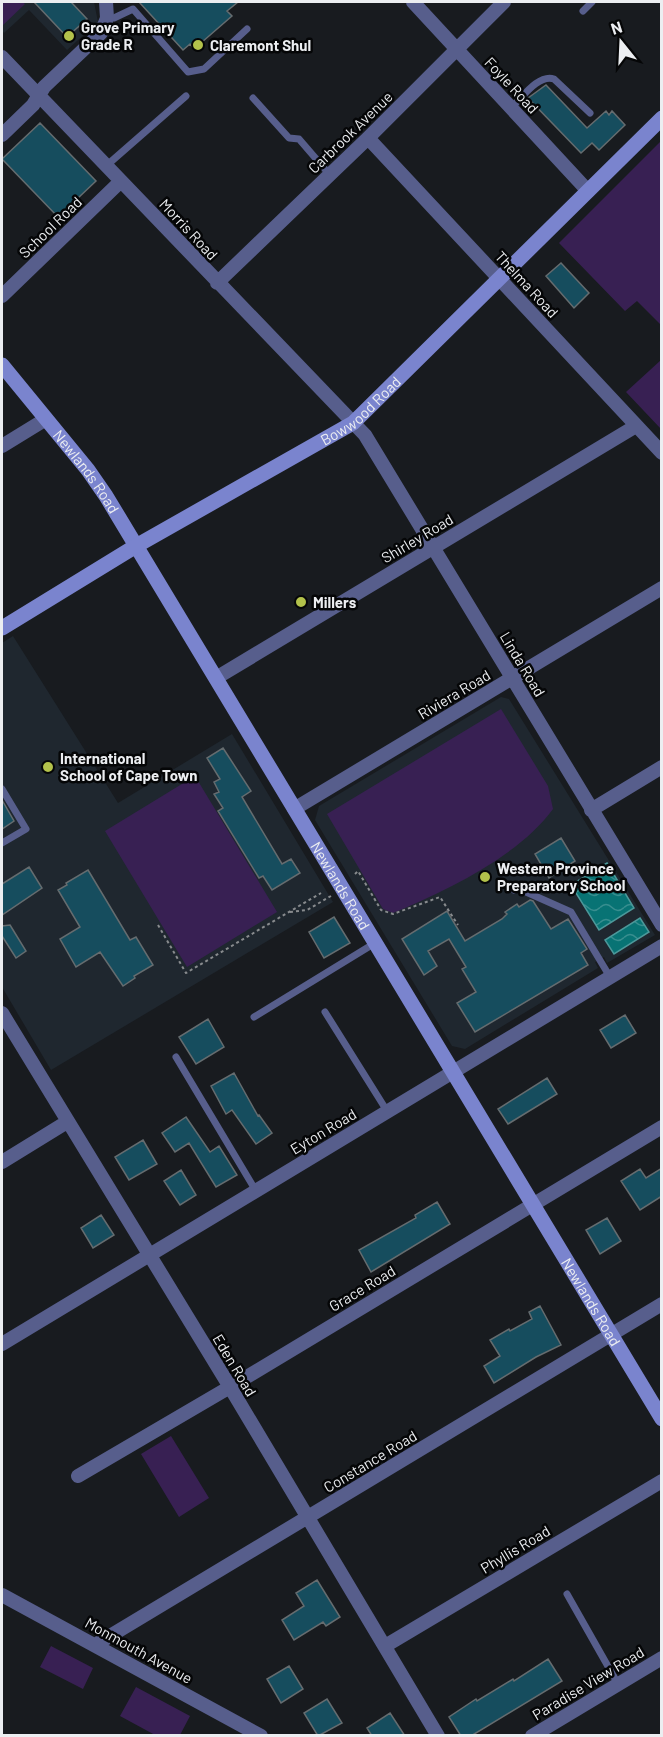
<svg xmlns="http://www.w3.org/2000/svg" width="663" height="1737" font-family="Barlow,sans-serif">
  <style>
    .built { fill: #1f272f }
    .park { fill: #382053 }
    .water { fill: url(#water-waves); stroke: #4c989a; stroke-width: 1.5 }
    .building { fill: #164d5e; stroke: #656c6f; stroke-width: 1.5 }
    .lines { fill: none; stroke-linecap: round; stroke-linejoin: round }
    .path { stroke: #888b8e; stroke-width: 2; stroke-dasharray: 3 3; stroke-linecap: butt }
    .lane { stroke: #575e8c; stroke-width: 7 }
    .street { stroke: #575e8c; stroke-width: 14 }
    .secondary { stroke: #7a84ce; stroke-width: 15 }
    .poi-dot { fill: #b3c24b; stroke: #050607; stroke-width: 2 }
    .labels { text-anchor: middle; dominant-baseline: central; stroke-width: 5; stroke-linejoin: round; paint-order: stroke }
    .poi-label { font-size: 15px; font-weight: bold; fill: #eceef1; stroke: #050607; text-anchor: start }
    .street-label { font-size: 15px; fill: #eceef1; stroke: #050607 }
  </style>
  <defs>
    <pattern id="water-waves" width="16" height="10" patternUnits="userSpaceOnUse" patternTransform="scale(1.5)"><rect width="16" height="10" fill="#087374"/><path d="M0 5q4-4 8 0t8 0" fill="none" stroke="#388e8f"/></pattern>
  </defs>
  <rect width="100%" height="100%" fill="#181b1f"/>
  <path class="built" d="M2,2H94L98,22L67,50L29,10L4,33L2,30Z
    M13,636L118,803L232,734L333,902L51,1070L2,987V643Z
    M501,697L509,699L655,935L607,963L604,957L595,962L598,968L465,1049L452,1046L315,820L319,806Z"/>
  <path class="park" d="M2,2H22L25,4L2,26Z
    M661,141V325L637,301L625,311L559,243Z
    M661,360V429L626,392Z
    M501,709L548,786L553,809C519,856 446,891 393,913L383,909L327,814Z
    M195,776L277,912L187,967L105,831Z
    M171,1436L209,1498L179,1517L141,1454Z
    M51,1646L93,1668L83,1689L40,1667Z
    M136,1687L190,1716L180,1735H155L120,1716Z"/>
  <path class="water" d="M607,863L634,908L599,930L571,885Z
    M640,918L649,932L614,954L605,940Z"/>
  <path class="building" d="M34,2H71L87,19L67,37Z
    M139,2H238L227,11L232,16L194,49L190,44L183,50Z
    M546,85L587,128L606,111L609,115L612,111L625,125L599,150L592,143L581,153L528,98Z
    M40,123L96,181L58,217L2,159Z
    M561,263L589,293L574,308L546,276Z
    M223,748L251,791L242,797L282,864L291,859L300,873L272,890L263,876L259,878L218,811L223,808L214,794L219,792L214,782L220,779L207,758Z
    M2,800L14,821L2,829Z
    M561,838L575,861L549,878L535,854Z
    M29,867L42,888L2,915V884Z
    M88,870L130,940L136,937L153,965L134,976L135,978L123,986L100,952L76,967L60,939L80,927L58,890L67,885L66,883Z
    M530,900L533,901L551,929L568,919L587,949L581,953L588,965L475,1032L457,1003L476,992L462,969L466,967L449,939L428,951L437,966L424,975L402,939L447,911L465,941L502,919L507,914L505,912L517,904L519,907Z
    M334,917L350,943L324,958L309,932Z
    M10,925L26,951L16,958L2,936V926Z
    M625,1015L636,1033L611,1048L600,1030Z
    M208,1019L224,1047L196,1064L179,1037Z
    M234,1073L258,1116L259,1115L272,1133L256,1144L232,1110L226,1114L211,1086Z
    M547,1078L557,1094L508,1124L498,1109Z
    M186,1117L210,1152L219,1146L237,1175L216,1187L189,1143L175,1152L162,1133Z
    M143,1140L157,1164L129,1180L115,1157Z
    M662,1168V1196L640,1210L621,1181L640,1169L646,1178Z
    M181,1170L196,1195L180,1205L164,1181Z
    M437,1202L450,1224L371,1272L359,1250L416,1218L415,1215Z
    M101,1215L114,1235L93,1248L81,1228Z
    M607,1218L621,1241L600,1254L586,1230Z
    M540,1306L561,1345L536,1357L494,1383L484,1366L500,1356L490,1340L509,1329L510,1331L532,1319L529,1312Z
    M317,1580L340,1617L326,1626L323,1622L294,1640L282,1620L304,1606L296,1593Z
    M548,1659L562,1681L471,1736H461L449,1717L476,1699L477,1701L513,1679L514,1681Z
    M289,1666L303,1689L281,1703L267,1679Z
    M327,1699L342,1723L318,1736L304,1713Z
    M390,1713L405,1736H372L367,1728Z"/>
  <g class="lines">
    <path class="path" d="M355,874L358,871L381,910L393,914L440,897L458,925
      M290,912L307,910L331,896
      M158,925L186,973L321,893"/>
    <path class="lane" d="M583,11L592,2
      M107,18H114L133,9L188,72L204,69L247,29
      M253,98L289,138L299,139L330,175
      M511,108C522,98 538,74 554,79L590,113
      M106,166L186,96
      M2,789L26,829L2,843
      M514,890L517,888L571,912L610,977
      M325,1012L387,1111
      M254,1017L375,943
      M176,1057L256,1191
      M567,1594L618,1684"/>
    <path class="street" d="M413,2L588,191
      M2,57L365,435L662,925
      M2,135L33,105L44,87L101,33L107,18L106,2
      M368,138L662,453
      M217,283L368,138L504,2
      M2,296L121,181
      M2,446L46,419
      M216,678L636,426
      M294,809L662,588
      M591,810L662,767
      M2,1013L230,1387L438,1736
      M2,1162L67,1122
      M2,1344L662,946
      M78,1476L230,1387L662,1127
      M2,1595L261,1736
      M95,1645L662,1304
      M385,1646L662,1481
      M532,1736L662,1658"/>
    <g class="secondary">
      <path id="s1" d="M2,365L88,470L106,496L662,1419"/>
      <path id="s2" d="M2,628L136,546L353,423L662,118"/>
    </g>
  </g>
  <g class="poi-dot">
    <circle cx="69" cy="36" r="6"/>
    <circle cx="198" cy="45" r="6"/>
    <circle cx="301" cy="602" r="6"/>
    <circle cx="48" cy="767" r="6"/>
    <circle cx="485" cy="877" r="6"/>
  </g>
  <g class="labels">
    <g class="poi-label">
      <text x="81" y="27">Grove Primary<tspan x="81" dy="17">Grade R</tspan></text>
      <text x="210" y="45">Claremont Shul</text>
      <text x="313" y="602">Millers</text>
      <text x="60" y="758">International<tspan x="60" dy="17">School of Cape Town</tspan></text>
      <text x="497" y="868">Western Province<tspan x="497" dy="17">Preparatory School</tspan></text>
    </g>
    <g class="street-label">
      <text transform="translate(512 85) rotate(47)">Foyle Road</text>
      <text transform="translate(350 132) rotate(-44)">Carbrook Avenue</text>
      <text transform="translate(50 227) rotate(-44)">School Road</text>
      <text transform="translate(189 229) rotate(47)">Morris Road</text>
      <text transform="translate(527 284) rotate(47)">Thelma Road</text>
      <text stroke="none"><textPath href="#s2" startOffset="420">Bowwood Road</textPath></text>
      <text stroke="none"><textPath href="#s1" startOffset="136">Newlands Road</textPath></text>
      <text transform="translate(417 538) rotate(-31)">Shirley Road</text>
      <text transform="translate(523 664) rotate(59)">Linda Road</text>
      <text transform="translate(454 694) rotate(-31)">Riviera Road</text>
      <text stroke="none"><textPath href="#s1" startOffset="622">Newlands Road</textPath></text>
      <text transform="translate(323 1131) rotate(-31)">Eyton Road</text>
      <text transform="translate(362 1288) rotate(-31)">Grace Road</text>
      <text stroke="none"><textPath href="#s1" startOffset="1108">Newlands Road</textPath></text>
      <text transform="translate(235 1365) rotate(59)">Eden Road</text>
      <text transform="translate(370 1461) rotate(-31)">Constance Road</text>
      <text transform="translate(515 1549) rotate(-31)">Phyllis Road</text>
      <text transform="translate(139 1650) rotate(29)">Monmouth Avenue</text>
      <text transform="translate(588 1683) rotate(-31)">Paradise View Road</text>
    </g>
  </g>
  <rect width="663" height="1737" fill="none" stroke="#eceef1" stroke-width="6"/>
  <g transform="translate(621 42) rotate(342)" stroke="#050607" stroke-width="4.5" paint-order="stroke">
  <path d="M0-4.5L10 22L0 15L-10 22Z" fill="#eceef1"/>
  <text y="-9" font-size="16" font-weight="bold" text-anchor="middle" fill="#eceef1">N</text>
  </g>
</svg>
